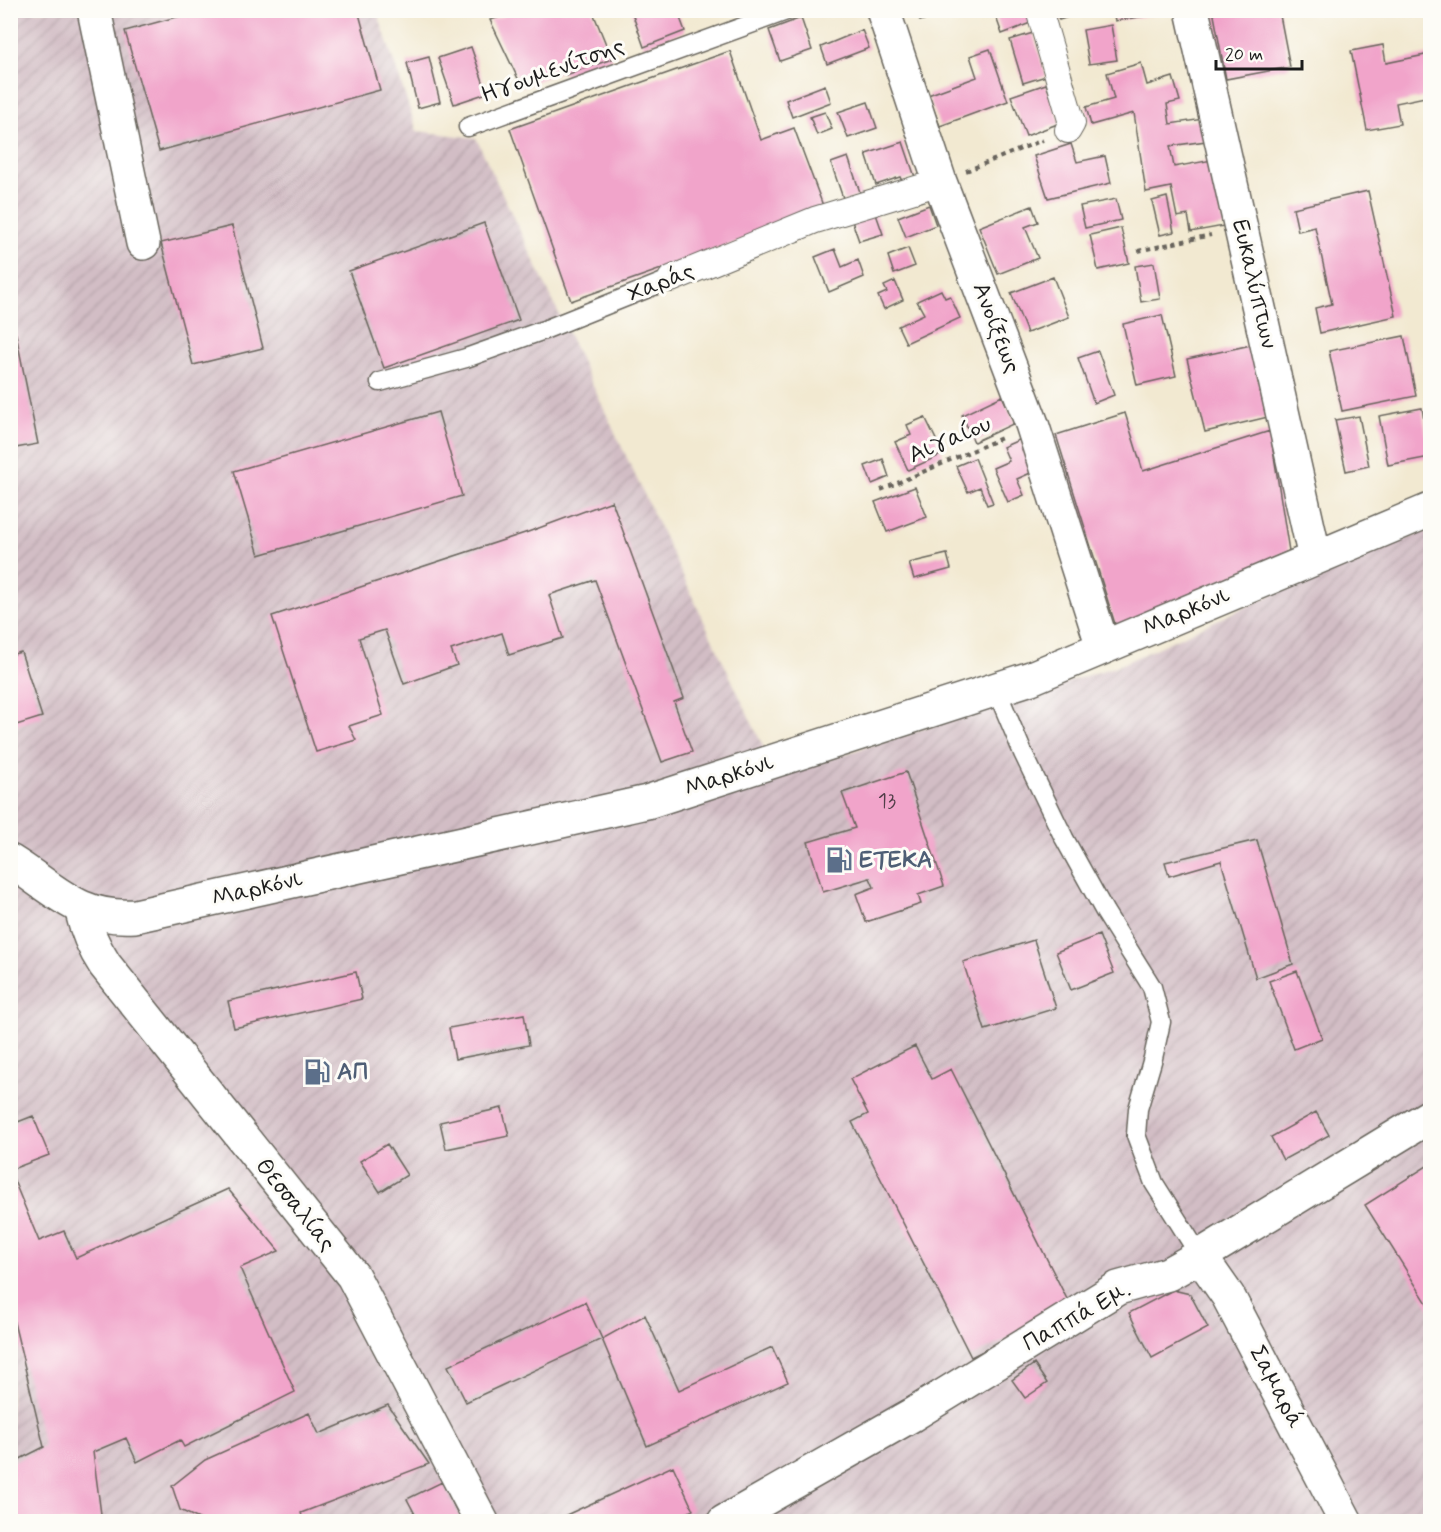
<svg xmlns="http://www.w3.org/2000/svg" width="1441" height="1532" font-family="Mynerve,sans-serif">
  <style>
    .industrial { fill: url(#industrial-furrows) }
    .building { fill: #f1a4ca }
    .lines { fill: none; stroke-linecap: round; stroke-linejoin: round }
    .service-casing { stroke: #67645b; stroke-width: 21 }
    .pedestrian-casing { stroke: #67645b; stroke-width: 28 }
    .minor-casing { stroke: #67645b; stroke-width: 36 }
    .tertiary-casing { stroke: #67645b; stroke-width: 36 }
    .path { stroke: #67645b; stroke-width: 4; stroke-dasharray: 4.5 4.5; stroke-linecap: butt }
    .service { stroke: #fff; stroke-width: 18 }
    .pedestrian { stroke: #fff; stroke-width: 26 }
    .minor { stroke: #fff; stroke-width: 33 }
    .tertiary { stroke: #fff; stroke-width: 33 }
    .labels { text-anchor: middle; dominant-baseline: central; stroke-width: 6; stroke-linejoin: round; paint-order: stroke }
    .number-label { font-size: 21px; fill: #513e48 }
    .street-label { font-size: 24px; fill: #1c1c1c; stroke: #fdfcf7 }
    .service-label { font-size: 24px; font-weight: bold; fill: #4e5e75; stroke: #fdfcf7; text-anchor: start }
  </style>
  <defs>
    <pattern id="industrial-furrows" width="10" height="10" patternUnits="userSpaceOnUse" patternTransform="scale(1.5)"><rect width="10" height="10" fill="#d2bdc5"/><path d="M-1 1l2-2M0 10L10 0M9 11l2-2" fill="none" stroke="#b4a2a9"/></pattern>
  </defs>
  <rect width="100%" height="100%" fill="#fdfcf7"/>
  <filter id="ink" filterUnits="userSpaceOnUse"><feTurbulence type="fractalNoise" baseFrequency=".0167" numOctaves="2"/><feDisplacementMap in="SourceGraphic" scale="12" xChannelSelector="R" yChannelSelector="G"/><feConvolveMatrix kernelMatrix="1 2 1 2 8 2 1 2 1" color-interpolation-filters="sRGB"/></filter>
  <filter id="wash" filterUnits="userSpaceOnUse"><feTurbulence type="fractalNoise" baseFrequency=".008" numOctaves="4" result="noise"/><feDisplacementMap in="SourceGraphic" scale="24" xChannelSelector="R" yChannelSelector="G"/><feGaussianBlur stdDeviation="1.35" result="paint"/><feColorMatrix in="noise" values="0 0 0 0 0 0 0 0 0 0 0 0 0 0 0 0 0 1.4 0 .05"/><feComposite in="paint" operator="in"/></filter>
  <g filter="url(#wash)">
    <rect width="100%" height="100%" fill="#f2e9d1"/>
    <path class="industrial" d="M10,11H377L417,131L476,138L777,776L1120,665L1308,578L1430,529V1521H11Z"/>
    <g id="blocks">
      <path class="building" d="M202,10H358L380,90L159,151L125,31Z
        M524,10H592L612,59L566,75L561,71L522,87L490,20Z
        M631,10H677L685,31L644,47Z
        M916,10H952V11L920,21Z
        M1014,10H1029L1033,22L1002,34L996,17Z
        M1056,10H1087V11L1059,20Z
        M1113,10H1170V12L1115,21Z
        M1213,10H1279L1290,67L1226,79Z
        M801,18L812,50L780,61L769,30Z
        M1111,25L1117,60L1089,64L1083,30Z
        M862,30L869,48L827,64L821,47Z
        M1033,33L1046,76L1023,83L1010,40Z
        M1383,45L1386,63L1430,54V96L1396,103L1400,124L1367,130L1351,51Z
        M471,47L487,93L454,104L438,58Z
        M990,49L1008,101L940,126L928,95L977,77L970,56Z
        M730,51L761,140L794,128L825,211L571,301L510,129Z
        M429,57L440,102L418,108L407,63Z
        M1141,63L1147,85L1173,77L1180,101L1167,104L1170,124L1203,119L1206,141L1170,146L1174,167L1212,160L1224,226L1191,232L1188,215L1177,217L1171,187L1146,192L1134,113L1091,125L1086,107L1114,99L1107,73Z
        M1046,84L1060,123L1026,136L1011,96Z
        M825,85L831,102L792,117L786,100Z
        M868,102L877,128L848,138L838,112Z
        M825,112L832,129L817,135L810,117Z
        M903,142L915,177L902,181L900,177L876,185L866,154Z
        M1071,144L1077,162L1105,156L1111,183L1048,198L1034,156Z
        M848,157L861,195L844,201L831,163Z
        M1368,191L1396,316L1320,333L1315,308L1332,304L1315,227L1298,231L1293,208Z
        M1167,197L1174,232L1160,235L1152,201Z
        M1116,199L1121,220L1085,228L1080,206Z
        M929,205L936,225L906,237L898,217Z
        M1032,206L1038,222L1025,227L1038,258L998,274L979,227Z
        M876,214L883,234L859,241L852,221Z
        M484,223L519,320L384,368L349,271Z
        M232,226L263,348L193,365L161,243Z
        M1121,228L1129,263L1098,270L1090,235Z
        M908,248L915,266L894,274L888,256Z
        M835,249L842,267L858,260L864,277L829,292L815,257Z
        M1154,263L1160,299L1141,302L1135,266Z
        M1053,277L1069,317L1027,333L1011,293Z
        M895,281L903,300L884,309L878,296L887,292L884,286Z
        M941,290L945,298L950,296L960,318L906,343L898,326L924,314L917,301Z
        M1162,315L1176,376L1137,385L1123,324Z
        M16,334L38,444L10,449V335Z
        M1404,336L1416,396L1342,411L1329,351Z
        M1251,345L1268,417L1205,432L1187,359Z
        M1098,351L1114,395L1094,403L1078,358Z
        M1002,396L1015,423L974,442L962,415Z
        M1422,408L1430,457L1388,465L1379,416Z
        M438,412L462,496L259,555L234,471Z
        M1125,413L1143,471L1270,431L1289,551L1116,627L1056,435Z
        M1359,416L1369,466L1346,471L1335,420Z
        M925,417L943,454L908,470L895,442L911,435L907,425Z
        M1021,439L1035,471L1017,479L1024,495L1008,502L993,468L1009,461L1003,447Z
        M975,458L993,503L987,505L980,487L968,492L956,466Z
        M883,459L889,477L872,484L865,466Z
        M915,487L927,517L887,532L875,502Z
        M612,501L684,698L674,702L692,752L662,762L595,580L549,595L563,638L509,655L502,633L451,650L457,665L404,684L385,630L359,638L383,715L349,726L356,740L316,752L272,616L528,532Z
        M947,554L951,569L914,579L909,563Z
        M21,652L42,717L10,727V655Z
        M906,772L944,886L918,895L921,904L866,922L856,894L874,887L870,878L823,892L808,842L855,828L842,793Z
        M1257,840L1293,964L1256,978L1221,861L1169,876L1165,862Z
        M1099,935L1114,973L1071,990L1056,952Z
        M1034,940L1056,1008L985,1030L963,962Z
        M1297,971L1322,1038L1294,1049L1269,981Z
        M356,972L362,999L234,1028L228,1001Z
        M524,1014L529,1045L455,1059L449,1028Z
        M915,1046L932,1079L951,1069L1071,1307L971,1357L852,1122L868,1114L850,1079Z
        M502,1108L509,1136L446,1149L440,1122Z
        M1316,1112L1329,1135L1283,1160L1271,1137Z
        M33,1116L49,1155L10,1170V1125Z
        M387,1144L407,1175L380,1192L360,1161Z
        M1430,1164V1308L1365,1205Z
        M10,1171L39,1241L64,1231L76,1258L228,1189L279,1251L240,1268L295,1392L184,1447L180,1440L137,1462L126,1438L93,1452L102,1522H10V1464L44,1447L13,1318L10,1319Z
        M1173,1290L1190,1294L1208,1328L1152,1358L1129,1313Z
        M585,1302L602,1339L466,1402L448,1366Z
        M645,1315L679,1390L772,1347L788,1382L647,1446L602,1339Z
        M1034,1364L1047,1383L1025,1398L1012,1380Z
        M388,1405L429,1464L301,1513L304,1522H205L180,1510L172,1486L205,1460L309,1413L319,1434Z
        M673,1466L693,1510L668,1522H551Z
        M442,1482L462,1522H427L424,1515L417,1518L407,1499Z"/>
    </g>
  </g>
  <g filter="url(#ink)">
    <use href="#blocks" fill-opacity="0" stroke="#67645b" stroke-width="1.5"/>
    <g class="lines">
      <g class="service-casing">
        <path id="service" d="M468,127L789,10
          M380,382L466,358L544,330L671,279
          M996,689L1023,753L1064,838L1105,912L1152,987L1161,1022L1153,1058L1138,1109L1136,1135L1154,1183L1200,1256"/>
      </g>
      <g class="pedestrian-casing">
        <path id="pedestrian" d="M1039,10L1072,123L1068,130
          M671,279L815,220L940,182"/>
      </g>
      <g class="minor-casing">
        <path id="minor" d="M94,10L143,243
          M883,10L940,182L1032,424L1103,647
          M1192,10L1315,558
          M81,908C86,930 93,947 105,965L353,1276L482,1522
          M1200,1256L1228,1296L1346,1522
          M724,1522L912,1415L1118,1288L1168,1274L1200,1256L1430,1116"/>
      </g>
      <g class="tertiary-casing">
        <path id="tertiary" d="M10,861C54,888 78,920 135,916L647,802L1031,678L1430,510"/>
      </g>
      <path class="path" d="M966,171L1043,140
        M1138,251L1211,235
        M881,490L1004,437"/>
      <use href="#service" class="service"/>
      <use href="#pedestrian" class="pedestrian"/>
      <use href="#minor" class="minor"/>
      <use href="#tertiary" class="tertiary"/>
    </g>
  </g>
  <defs>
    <g id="fuel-bare" transform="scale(2.07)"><path d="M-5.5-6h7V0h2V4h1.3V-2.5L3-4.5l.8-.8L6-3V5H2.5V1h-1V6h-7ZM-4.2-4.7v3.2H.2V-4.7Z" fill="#5c6f8a" stroke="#fdfcf7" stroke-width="2.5" paint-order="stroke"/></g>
  </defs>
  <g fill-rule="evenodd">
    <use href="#fuel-bare" x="839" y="860"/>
    <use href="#fuel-bare" x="317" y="1072"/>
  </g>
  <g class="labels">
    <g class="number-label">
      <text x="887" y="801">13</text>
    </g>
    <g class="street-label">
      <text transform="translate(553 71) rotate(-20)">Ηγουμενίτσης</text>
      <text transform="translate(661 283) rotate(-22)">Χαράς</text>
      <text transform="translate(1254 284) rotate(77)">Ευκαλύπτων</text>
      <text transform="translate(996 328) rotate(69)">Ανοίξεως</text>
      <text transform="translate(950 440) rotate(-23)">Αιγαίου</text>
      <text transform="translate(1186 612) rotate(-23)">Μαρκόνι</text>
      <text transform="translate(729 776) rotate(-18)">Μαρκόνι</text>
      <text transform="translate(257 889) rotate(-13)">Μαρκόνι</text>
      <text transform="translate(295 1205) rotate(51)">Θεσσαλίας</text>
      <text transform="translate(1077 1317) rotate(-29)">Παππά Εμ.</text>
      <text transform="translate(1276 1387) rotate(62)">Σαμαρά</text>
    </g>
    <g class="service-label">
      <text x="859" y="860">ΕΤΕΚΑ</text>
      <text x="337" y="1072">ΑΠ</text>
    </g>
  </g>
  <rect width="1441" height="1532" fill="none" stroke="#fdfcf7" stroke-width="36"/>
  <path d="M1216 60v9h86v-9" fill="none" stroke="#1c1c1c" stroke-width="3"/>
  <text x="1225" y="60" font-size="18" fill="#1c1c1c" stroke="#fdfcf7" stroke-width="4.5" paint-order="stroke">20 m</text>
</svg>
